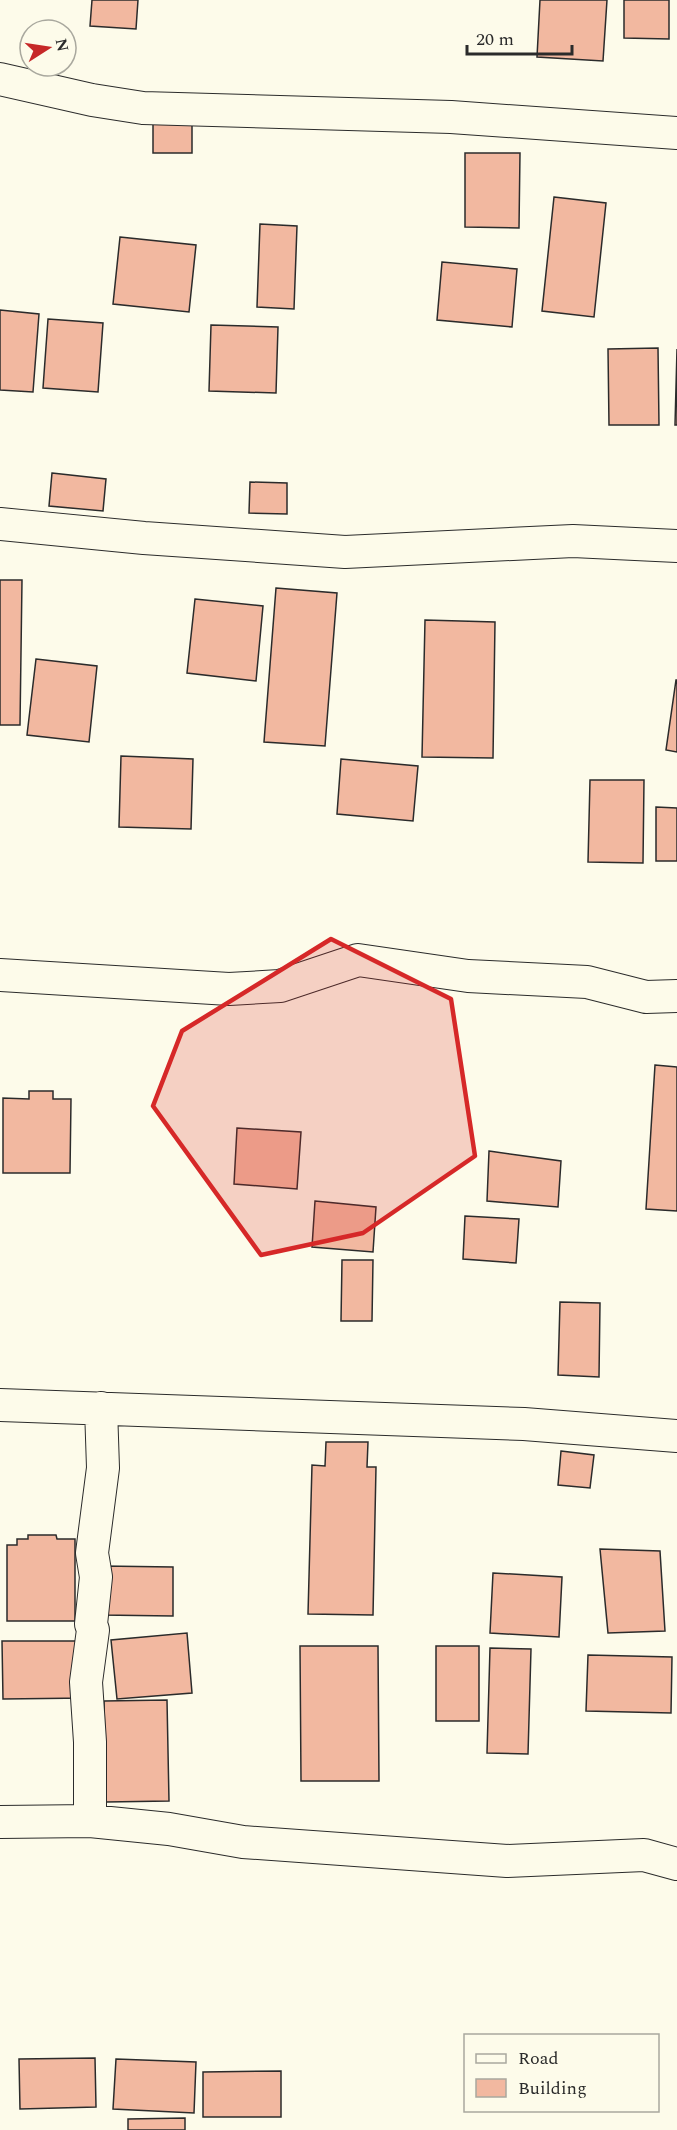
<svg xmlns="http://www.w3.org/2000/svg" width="677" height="2130" font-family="Spectral,serif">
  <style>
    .building { fill: #f2b8a0; stroke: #2b2b2b; stroke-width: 1.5 }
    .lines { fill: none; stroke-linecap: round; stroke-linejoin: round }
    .minor-casing { stroke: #2b2b2b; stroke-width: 34 }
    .minor { stroke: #fdfbea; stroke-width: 32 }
    .marked { fill: #d62828; fill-opacity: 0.2; stroke: #d62828; stroke-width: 4.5; stroke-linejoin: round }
  </style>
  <rect width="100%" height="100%" fill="#fdfbea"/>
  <path class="building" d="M92,0H138L136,29L90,26Z
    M540,0H607L603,61L537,57Z
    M624,0H669V39L624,38Z
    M153,123H192V153H153Z
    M465,153H520L519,228L465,227Z
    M554,197L606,203L594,317L542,311Z
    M260,224L297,226L294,309L257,307Z
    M120,237L196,245L189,312L113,304Z
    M442,262L517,269L512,327L437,320Z
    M0,310L39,314L33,392L0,390Z
    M48,319L103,323L98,392L43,388Z
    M211,325L278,327L276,393L209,391Z
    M658,348L659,425H609L608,349Z
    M677,349V425H675Z
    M52,473L106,479L103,511L49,506Z
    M250,482L287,483V514L249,513Z
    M0,580H22L20,725H0Z
    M276,588L337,593L325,746L264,742Z
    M195,599L263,606L256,681L187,673Z
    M425,620L495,622L493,758L422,757Z
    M36,659L97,666L89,742L27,735Z
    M676,680H677V752L666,750Z
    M121,756L193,759L191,829L119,827Z
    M341,759L418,766L413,821L337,814Z
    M590,780H644L643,863L588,862Z
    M656,807L677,808V861H656Z
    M655,1065L677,1067V1211L646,1209Z
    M29,1091H53V1099H71L70,1173H3V1098L29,1099Z
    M237,1128L301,1132L297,1189L234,1184Z
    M489,1151L561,1161L558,1207L487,1201Z
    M315,1201L376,1207L373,1252L312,1247Z
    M465,1216L519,1219L516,1263L463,1259Z
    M342,1260H373L372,1321H341Z
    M560,1302L600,1303L599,1377L558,1375Z
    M326,1442H368L367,1467H376L373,1615L308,1614L312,1465L325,1466Z
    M561,1451L594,1455L590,1488L558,1485Z
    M28,1535H56L57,1539H75V1621H7V1545H17V1539H28Z
    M600,1549L660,1551L665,1631L608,1633Z
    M102,1566L173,1567V1616L101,1615Z
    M493,1573L562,1577L559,1637L490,1633Z
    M187,1633L192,1693L117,1699L111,1640Z
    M2,1641H86V1698L3,1699Z
    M300,1646H378L379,1781H301Z
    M436,1646H479V1721H436Z
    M490,1648L531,1649L528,1754L487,1753Z
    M588,1655L672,1657L671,1713L586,1711Z
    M167,1700L169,1801L106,1802L104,1701Z
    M95,2058L96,2107L20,2109L19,2059Z
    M116,2059L196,2062L194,2113L113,2109Z
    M281,2071V2117H203V2072Z
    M185,2118V2130H128V2119Z"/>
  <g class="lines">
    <g class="minor-casing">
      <path id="minor" d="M0,79L92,100L143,108L451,117L677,133
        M0,524L144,538L345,552L573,541L677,546
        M0,975L229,989L280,986L358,960L468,976L587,982L646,997L677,996
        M0,1405L524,1424L677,1436
        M90,1821V1742L86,1682L93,1630L91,1624L96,1577L92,1553L103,1468L101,1408
        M0,1822L90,1821L169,1829L243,1842L507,1861L644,1855L677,1864"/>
    </g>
    <use href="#minor" class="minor"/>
  </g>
  <path class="marked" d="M331,939L451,999L475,1156L363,1233L261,1255L153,1106L182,1031Z"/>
  <rect x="464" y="2034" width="195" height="78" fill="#fdfbea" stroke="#a9a89e" stroke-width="1.5"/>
  <rect x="476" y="2054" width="30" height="9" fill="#fdfbea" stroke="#a9a89e" stroke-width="1.5"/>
  <text x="518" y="2064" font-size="18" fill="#2b2b2b">Road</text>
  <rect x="476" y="2079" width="30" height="18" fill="#f2b8a0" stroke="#a9a89e" stroke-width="1.5"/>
  <text x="518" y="2094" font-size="18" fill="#2b2b2b">Building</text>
  <g transform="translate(48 48) rotate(78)"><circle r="28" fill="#fdfbea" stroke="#a9a89e" stroke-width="1.5"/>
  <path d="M0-4.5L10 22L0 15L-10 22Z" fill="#c62828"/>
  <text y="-9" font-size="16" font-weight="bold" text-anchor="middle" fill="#2b2b2b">N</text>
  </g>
  <path d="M467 45v9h105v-9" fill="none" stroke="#2b2b2b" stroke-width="3"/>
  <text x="476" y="45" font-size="18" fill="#2b2b2b" stroke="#fdfbea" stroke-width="4.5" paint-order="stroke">20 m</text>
</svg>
